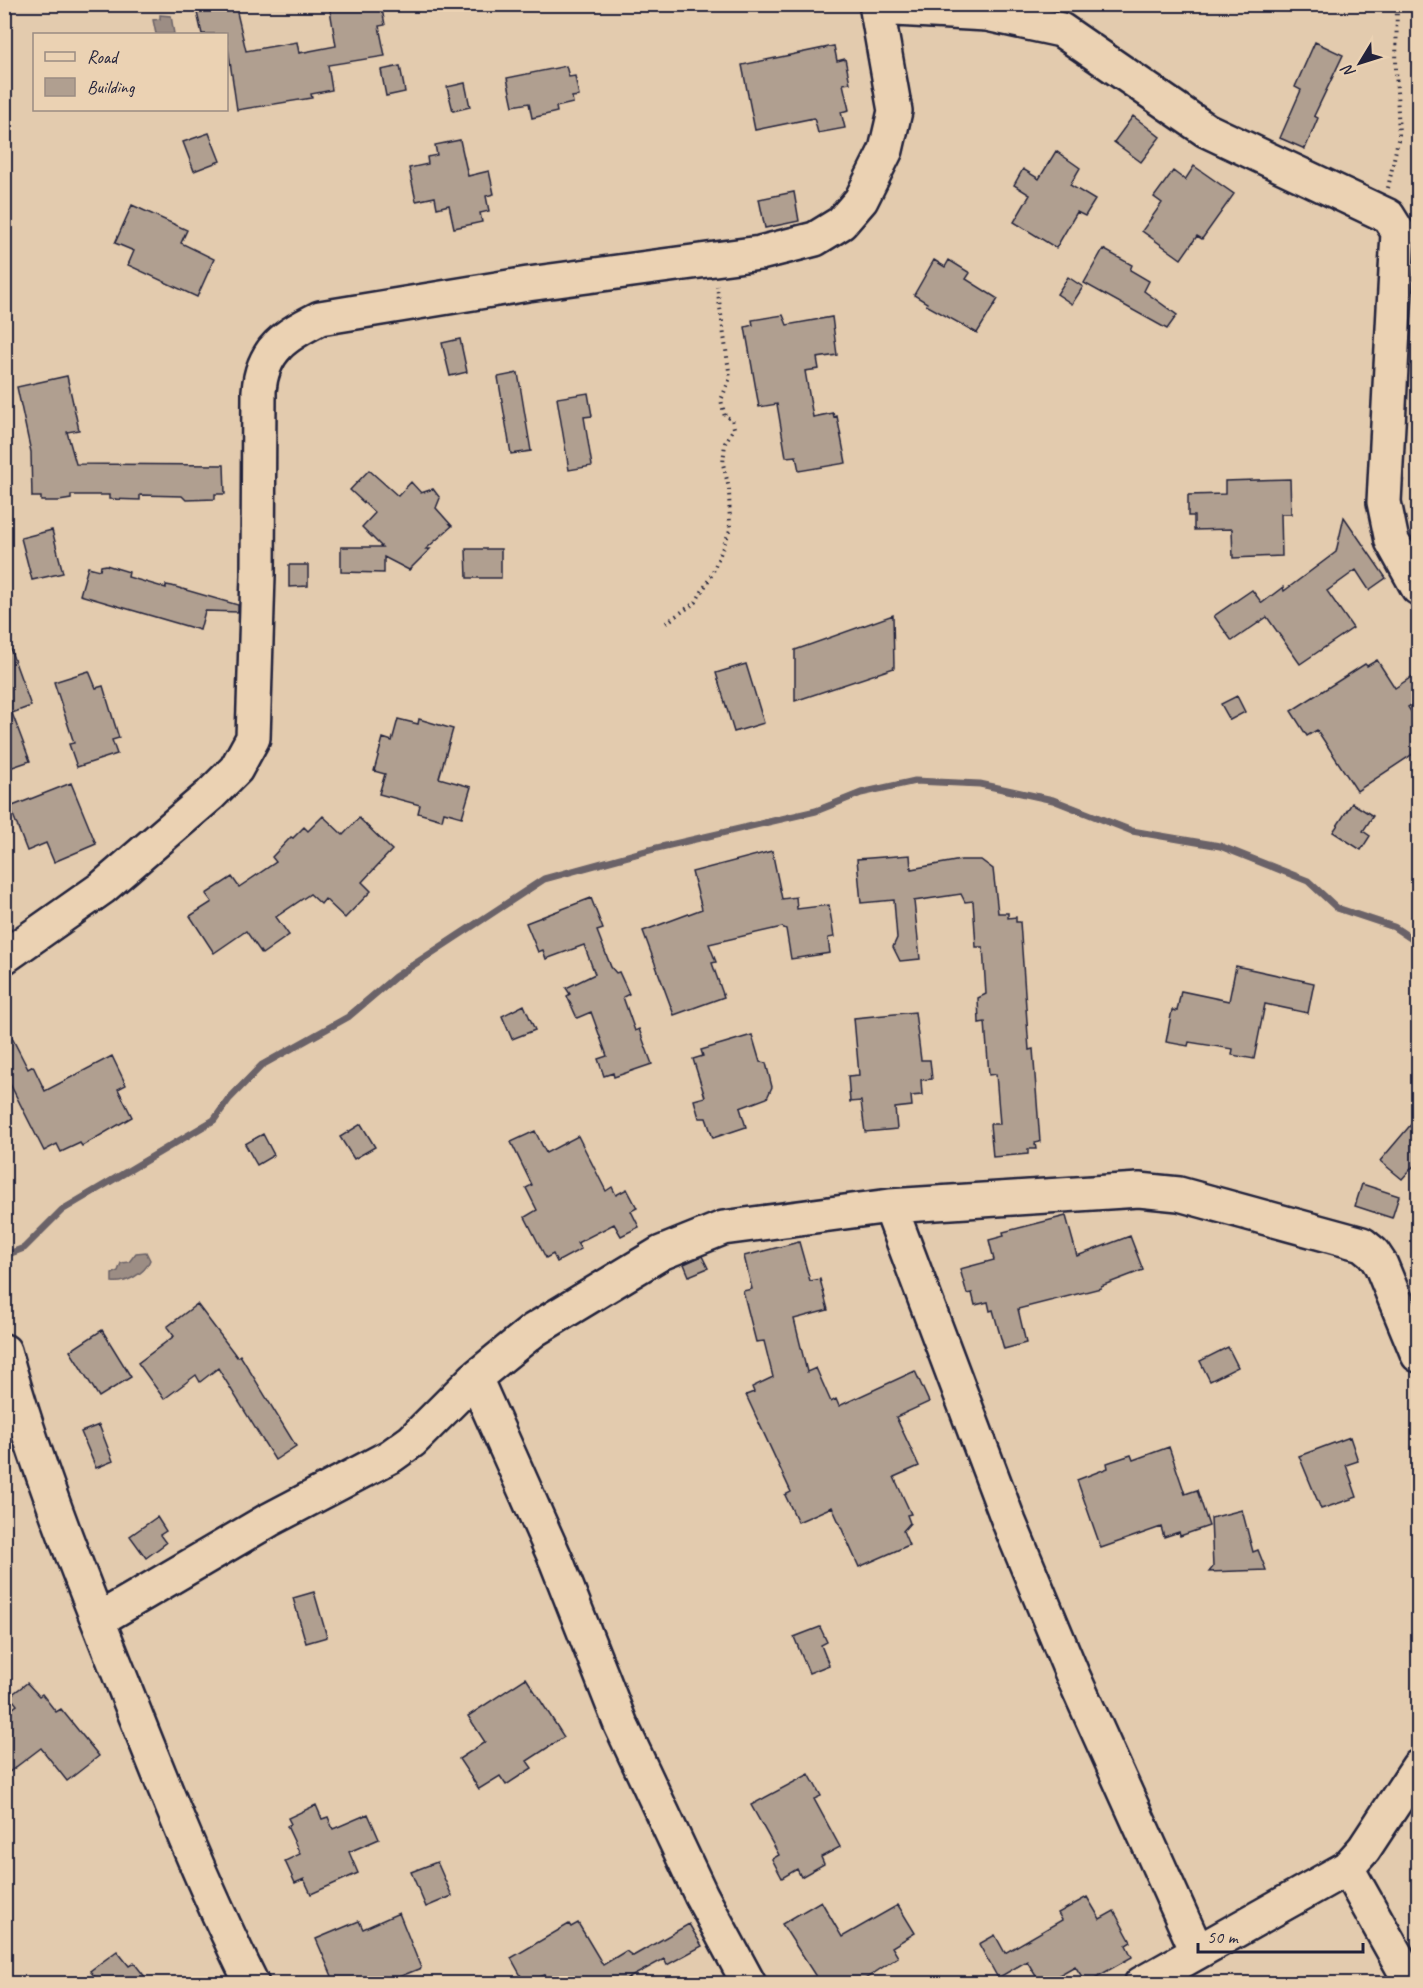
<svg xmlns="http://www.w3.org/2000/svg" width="1423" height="1988" font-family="Caveat,sans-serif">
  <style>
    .water { fill: #9c8d84; stroke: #6b6267; stroke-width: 1.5 }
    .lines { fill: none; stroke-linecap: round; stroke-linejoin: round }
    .stream { stroke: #6b6267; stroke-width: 7 }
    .building { fill: #b09f90; stroke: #22223b; stroke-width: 1.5 }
    .minor-casing { stroke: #22223b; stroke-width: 38 }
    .path { stroke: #22223b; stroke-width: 4; stroke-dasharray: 1.5 4.5; stroke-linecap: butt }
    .minor { stroke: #ebd2b3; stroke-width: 33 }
  </style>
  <rect width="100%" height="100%" fill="#e3cbae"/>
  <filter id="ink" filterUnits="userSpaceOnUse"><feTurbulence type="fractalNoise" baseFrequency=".0167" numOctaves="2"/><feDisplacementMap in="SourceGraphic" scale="12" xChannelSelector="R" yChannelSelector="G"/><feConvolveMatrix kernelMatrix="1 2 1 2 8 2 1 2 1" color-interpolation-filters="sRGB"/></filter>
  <g filter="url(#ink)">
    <path class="water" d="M160,15L171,16L174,34H156L153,20L160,19Z
      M146,1252L150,1260C145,1274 125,1284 112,1282V1274L118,1271L121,1263L129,1262L136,1253Z"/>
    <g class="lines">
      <path class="stream" d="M6,1255L24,1248L62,1210L214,1120L229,1099L262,1065L348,1017L395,977L544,879L657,848L816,811L861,793L915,781L980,784L1053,800L1132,831L1220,846L1308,881L1337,908L1394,927L1418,943"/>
    </g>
    <path class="building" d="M195,4H235L246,51L297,42L299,53L336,46L329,4H373V10L382,9L385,25L379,26L385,56L328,65L332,90L311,94L312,98L237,110L226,34H202Z
      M1315,42L1343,55L1314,116L1318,118L1305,149L1280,138L1301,90L1295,87Z
      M834,46L837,61L845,59L850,83L843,84L849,110L841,112L845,128L818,133L814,118L755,130L742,65Z
      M400,66L405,92L386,96L381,70Z
      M566,66L569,77L575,76L579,96L572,97L573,103L556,107L557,112L532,118L529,103L513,106L507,78Z
      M465,83L470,107L453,111L447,87Z
      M1133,116L1160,137L1141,162L1114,142Z
      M209,133L220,161L194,171L183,142Z
      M460,140L468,176L489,171L494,194L486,196L489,211L480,213L482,222L454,228L449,205L437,208L435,197L416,201L409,168L428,164L427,157L437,155L435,145Z
      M1056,151L1080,168L1070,185L1095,200L1085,216L1077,212L1056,248L1014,222L1030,195L1014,185L1023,169L1039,179Z
      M1194,166L1234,194L1202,239L1197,236L1181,259L1142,231L1162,203L1154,197L1173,171L1185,180Z
      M794,192L799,221L765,228L759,199Z
      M132,205L187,230L181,243L214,259L197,297L128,265L134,251L115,243Z
      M1103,249L1132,265L1130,270L1149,281L1144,291L1177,315L1167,329L1084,283Z
      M934,260L945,267L949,260L970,273L966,279L998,299L977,333L926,305L927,303L914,295Z
      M1068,277L1083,287L1072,304L1057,294Z
      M783,315L787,325L832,317L837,355L817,358L819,369L805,371L813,417L833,413L834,417L837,416L846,463L799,471L796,456L786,457L777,404L759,407L745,327L753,325L752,320Z
      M460,339L467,372L450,376L442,343Z
      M518,373L531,451L511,454L498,377Z
      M67,376L79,430L67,432L76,464L224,465L225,494H215V499L186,500L182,496L140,495V500L109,499V495H71V499L59,501H41V497H32L31,452L17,387Z
      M588,393L592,416L584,417L592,466L569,470L557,398Z
      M369,470L398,496L411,482L421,493L433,489L440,498L436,508L452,526L426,549H430L409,570L384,557V573L341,572V547H382L362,527L375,513L350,490Z
      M1290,479L1291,514H1281L1282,556L1233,558L1232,529L1194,530V516H1188V495L1225,494V481Z
      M1344,517L1386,578L1369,590L1356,570L1327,591L1353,628L1300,664L1267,617L1232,641L1214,616L1252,590L1262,603L1283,587L1284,591L1336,552Z
      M52,530L63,573L32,580L21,538Z
      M466,549H501V578H467Z
      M106,565L129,572L128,577L166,588V585L172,586L238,605V612L205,611L200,630L80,595L88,567L100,570L101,566Z
      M289,565H308V586L289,587Z
      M893,615L894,668L795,701V650Z
      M7,640L31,706L12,713L30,761L4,770V641Z
      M1377,660L1395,688L1419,672V700L1408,707L1419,724V746L1413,754L1357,791L1317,730L1307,736L1291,711L1365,664L1367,666Z
      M746,664L764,723L734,732L716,673Z
      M89,671L96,688L103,686L119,738L112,740L117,754L77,767L69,744L74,743L54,682Z
      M1237,696L1245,712L1230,720L1221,704Z
      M398,719L418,724L419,719L453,729L439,778L471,787L462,817L444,812L442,820L418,813L420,805L379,794L385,774L374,771L383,738L392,741Z
      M71,783L96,844L54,862L46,843L27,851L10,807Z
      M1352,803L1373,816L1363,831L1370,836L1361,850L1333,832Z
      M323,816L343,835L359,818L392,850L362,882L371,891L345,918L325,899L321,904L310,894L276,917L289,935L262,954L246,931L214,953L190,916L212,902L206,894L232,877L239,887L276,862L272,857L291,837L293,838L304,827L308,831Z
      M772,851L782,899L796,897L797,909L829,905L834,937L828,938L830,953L791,959L786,929L782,927L709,944L716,962L712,963L724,997L674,1015L643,931L702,909L692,872Z
      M910,855L911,869L961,860H981L993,869L998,913H1008V918L1016,917V922H1020L1029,1050L1033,1049L1040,1142L1035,1143L1036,1149H1028V1154L993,1157L990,1124H1000L996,1074L989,1075L985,1022L979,1023L978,998L986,994L983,947H976L973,901L965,902L961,894L914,901L920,959L900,961L893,947L897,938L894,900L861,903L857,859Z
      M591,898L603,929L597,931L611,967L616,973L619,972L629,994L623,997L635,1031L639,1029L652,1064L614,1077L613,1073L604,1076L598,1059L607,1056L591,1012L577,1018L567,996L570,994L566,988L595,974L584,945L546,959L543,950L538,952L526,923Z
      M1236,966L1314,983L1308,1013L1265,1004L1254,1059L1232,1055L1233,1049L1189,1042L1188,1046L1166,1042L1172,1010L1177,1011L1181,991L1229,1001Z
      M524,1005L535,1030L512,1039L502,1016Z
      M915,1012L921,1060H930L932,1079L921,1080L922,1095L911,1096L912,1106L895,1108L897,1129L865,1132L861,1101L850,1102L848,1076L859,1075L854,1018Z
      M4,1022L28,1069L33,1066L45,1091L112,1056L126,1085L118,1089L132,1117L82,1146L80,1143L61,1152L57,1144L44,1151L4,1072Z
      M752,1035L760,1062L766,1063L772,1087L767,1098L740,1108L746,1127L713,1138L706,1118H699L694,1100L705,1097L693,1059L703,1056L701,1050Z
      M1419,1115V1160L1402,1179L1380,1161Z
      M361,1124L375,1147L354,1159L340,1137Z
      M535,1131L546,1153L578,1136L606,1191L612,1187L616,1195L627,1189L637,1208L631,1211L639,1227L621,1236L614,1224L577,1243L581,1249L557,1262L553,1254L546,1258L525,1217L537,1210L526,1188L532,1185L511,1142Z
      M263,1134L274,1155L257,1165L245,1144Z
      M1362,1184L1399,1196L1392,1218L1355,1206Z
      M1066,1216L1077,1256L1130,1236L1143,1270L1101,1286V1288L1018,1309L1026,1343L1004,1349L993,1310L990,1311L988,1302L975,1305L972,1293L967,1294L960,1269L994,1260L989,1240L1004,1236L1003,1232Z
      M799,1242L810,1281L820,1279L828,1310L794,1319L807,1372L816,1368L831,1402L836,1399L839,1406L915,1371L929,1402L896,1417L919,1466L894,1477L911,1514L907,1515L910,1523L903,1531L909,1545L859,1567L832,1507L798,1522L785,1495L791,1492L746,1395L754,1392L752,1387L773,1377L764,1341L756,1342L743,1291L752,1289L744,1256Z
      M702,1256L708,1268L689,1276L684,1264Z
      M197,1304L237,1357L240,1355L296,1446L275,1460L218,1368L200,1382L196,1375L164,1399L138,1363L174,1336L167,1327Z
      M102,1330L131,1377L99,1397L70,1351Z
      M1228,1347L1238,1367L1210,1381L1200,1361Z
      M99,1425L113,1461L96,1468L81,1432Z
      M1350,1437L1358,1461L1346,1465L1357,1497L1321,1509L1299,1456Z
      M1169,1447L1185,1494L1197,1490L1209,1526L1180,1536L1179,1532L1164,1537L1161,1527L1101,1548L1077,1480L1108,1468L1107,1463L1131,1455L1133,1460Z
      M1242,1510L1253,1552L1258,1550L1266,1570L1209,1572L1213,1567L1211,1518Z
      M157,1517L166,1531L160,1535L166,1543L146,1558L130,1536Z
      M314,1592L327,1637L306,1643L293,1598Z
      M820,1627L827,1642L821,1645L829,1665L809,1673L794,1637Z
      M526,1678L564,1737L527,1761L532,1768L506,1785L500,1776L479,1789L459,1759L485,1742L468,1716Z
      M27,1683L39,1696L42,1694L56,1712L61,1709L99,1756L67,1781L41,1748L4,1776V1715L17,1705L10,1696Z
      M809,1774L821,1796L814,1799L840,1847L821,1857L824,1864L801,1877L797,1869L782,1878L772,1859L779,1855L751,1805Z
      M316,1805L322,1819L328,1817L333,1829L368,1814L379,1839L349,1852L358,1873L311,1894L304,1879L295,1883L285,1861L300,1854L287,1826L291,1824L288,1818Z
      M437,1862L452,1896L426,1907L411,1872Z
      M1087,1897L1100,1919L1114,1911L1131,1942L1126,1945L1132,1957L1086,1983L1075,1966L1045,1983H1040L1027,1961L998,1978L979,1944L995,1935L1005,1953L1062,1920L1058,1913Z
      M821,1901L842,1937L898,1905L915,1933L892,1947L898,1957L859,1983H820L782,1924Z
      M399,1913L421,1968L384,1983H335L316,1939L359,1921L363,1929Z
      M578,1923L603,1965L626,1951L633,1956L689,1924L702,1946L667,1965L664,1959L620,1983H550L545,1975L525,1983L511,1958L569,1924L571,1927Z
      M117,1951L129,1966L134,1963L150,1983H100L90,1971Z"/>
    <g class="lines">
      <g class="minor-casing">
        <path id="minor" d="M877,8L987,14L1061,30L1206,130L1388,216L1398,232L1384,502L1392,541L1418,588
          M4,957L102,888L210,795L236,769L253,738L258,575L259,391C262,349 286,335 320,318L528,284L760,253L815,239L841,223L861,200L886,150L895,111L876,4
          M890,1206L1009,1522L1073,1676L1197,1951
          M4,1351C34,1460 76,1566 118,1671C160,1777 201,1882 252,1984
          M475,1378L556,1560L621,1725L701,1895L749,1984
          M98,1620L269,1520L391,1456L412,1441L475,1378L534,1330L661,1253L723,1228L890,1206L1139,1190L1179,1194L1362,1244L1373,1253L1381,1265L1418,1355
          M1347,1868L1412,1984
          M1141,1984L1347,1868L1364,1849L1418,1767"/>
      </g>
      <path class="path" d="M1388,188L1399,135L1396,69L1397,4
        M666,623L696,602L712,574L730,530L729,488L723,464L725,443L734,428L732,419L725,417L721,400L730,378L717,286"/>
      <use href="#minor" class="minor"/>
    </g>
  </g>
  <rect width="1423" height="1988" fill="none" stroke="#ebd2b3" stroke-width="24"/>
  <rect x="12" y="12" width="1399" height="1964" fill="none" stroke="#22223b" stroke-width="2" filter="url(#ink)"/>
  <rect x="33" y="33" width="195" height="78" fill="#ebd2b3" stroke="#9b8c83" stroke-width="1.5"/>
  <rect x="45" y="52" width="30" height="9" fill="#ebd2b3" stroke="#9b8c83" stroke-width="1.5"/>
  <text x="87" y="63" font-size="18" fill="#22223b">Road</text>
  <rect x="45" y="78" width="30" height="18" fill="#b09f90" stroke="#9b8c83" stroke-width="1.5"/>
  <text x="87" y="93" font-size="18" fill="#22223b">Building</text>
  <g transform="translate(1360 63) rotate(232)" stroke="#ebd2b3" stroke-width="4.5" paint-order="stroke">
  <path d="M0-4.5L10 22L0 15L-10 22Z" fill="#22223b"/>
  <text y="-9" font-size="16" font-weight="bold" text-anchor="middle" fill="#22223b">N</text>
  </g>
  <path d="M1198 1943v9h165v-9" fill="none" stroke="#22223b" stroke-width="3"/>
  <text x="1207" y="1943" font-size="18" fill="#22223b" stroke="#ebd2b3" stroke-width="4.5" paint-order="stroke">50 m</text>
</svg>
